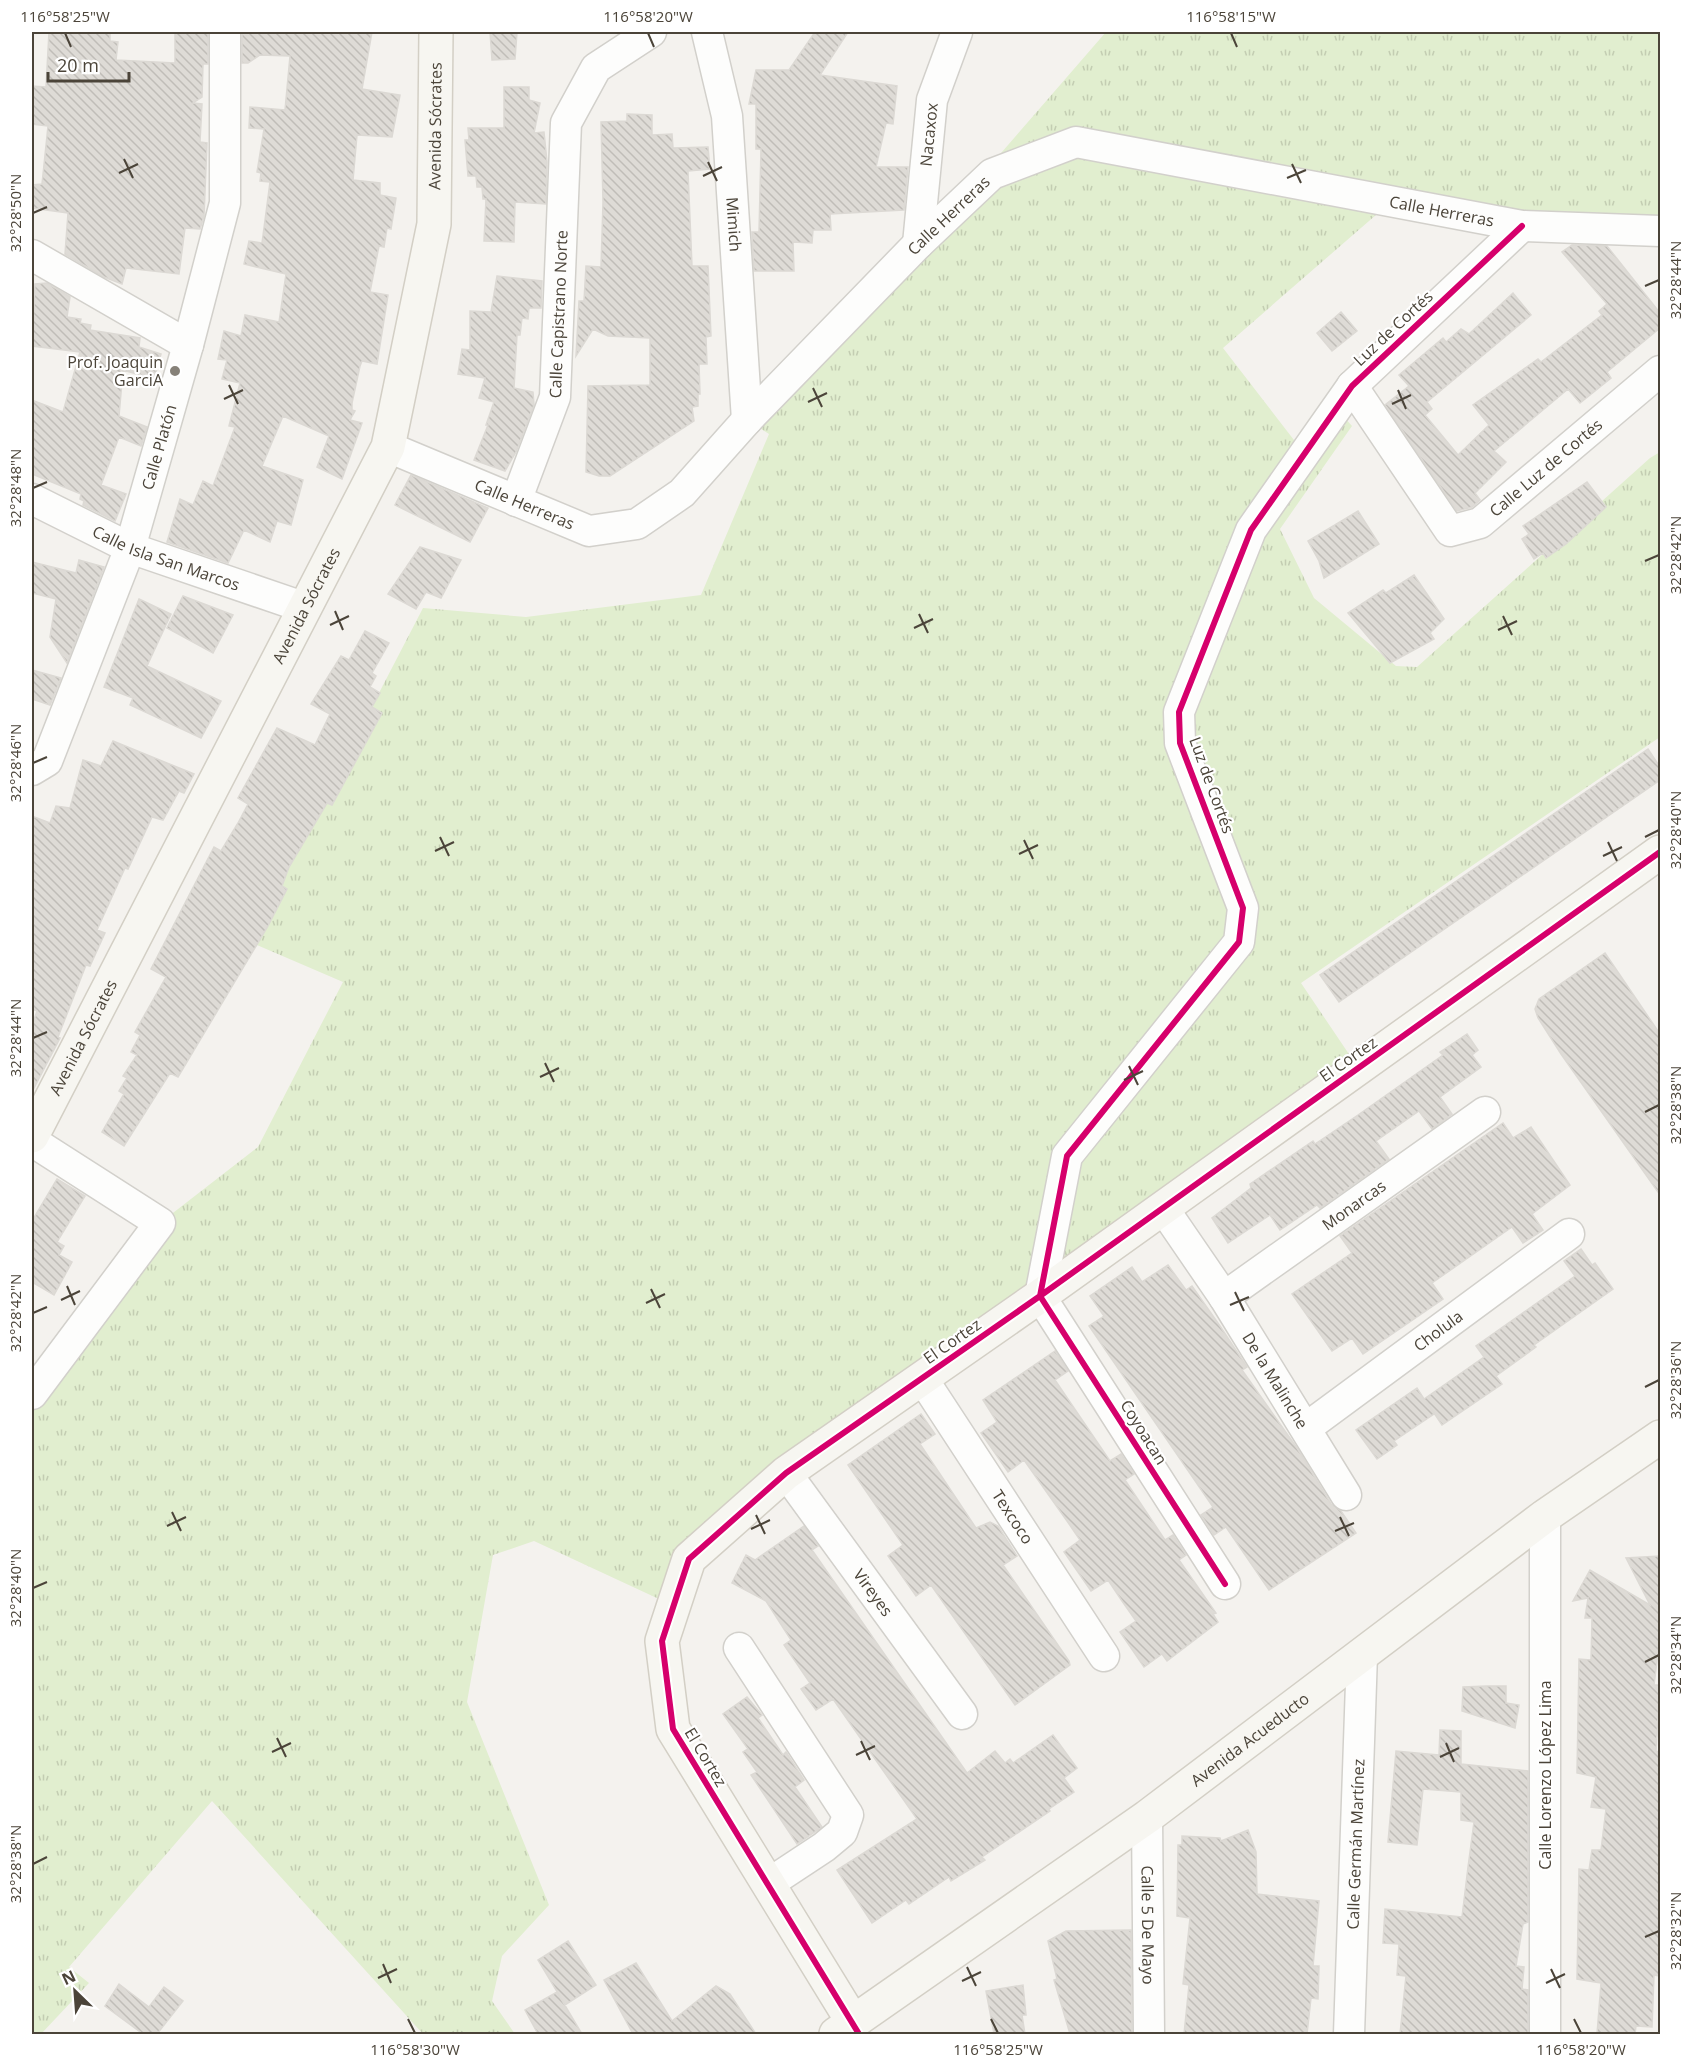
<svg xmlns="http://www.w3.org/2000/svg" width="1692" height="2066" font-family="'Open Sans',sans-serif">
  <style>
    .grass { fill: url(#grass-tufts) }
    .building { fill: url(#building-back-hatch); stroke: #dcd9d4; stroke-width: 1.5 }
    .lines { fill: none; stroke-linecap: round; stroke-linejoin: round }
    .street-casing { stroke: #d2d0cb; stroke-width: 33 }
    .secondary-casing { stroke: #d3cfc5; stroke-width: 36 }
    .street { stroke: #fdfdfc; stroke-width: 30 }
    .secondary { stroke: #f7f6f1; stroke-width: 33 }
    .cycleway-casing { stroke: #fff; stroke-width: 10 }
    .cycleway { stroke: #d6006c; stroke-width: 6 }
    .ticks { fill: none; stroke: #4b4439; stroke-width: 2 }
    .poi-dot { fill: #868178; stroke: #fff; stroke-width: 2 }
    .labels { text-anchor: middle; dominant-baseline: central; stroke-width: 4.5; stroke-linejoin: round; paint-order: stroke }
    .street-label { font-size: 16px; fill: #4b4439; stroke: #fff }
    .poi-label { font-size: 16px; fill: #4b4439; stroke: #fff; text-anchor: end }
    .neatline { fill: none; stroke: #4b4439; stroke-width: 2 }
    .ticks-label { font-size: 15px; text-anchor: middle; fill: #4b4439 }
  </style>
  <defs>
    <pattern id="grass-tufts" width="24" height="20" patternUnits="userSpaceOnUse" patternTransform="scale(1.5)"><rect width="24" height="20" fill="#e1eecf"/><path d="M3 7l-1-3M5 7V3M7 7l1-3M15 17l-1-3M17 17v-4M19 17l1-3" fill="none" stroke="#c3cdb2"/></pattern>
    <pattern id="building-back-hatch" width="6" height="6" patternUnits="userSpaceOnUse" patternTransform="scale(1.5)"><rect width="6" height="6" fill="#dedbd6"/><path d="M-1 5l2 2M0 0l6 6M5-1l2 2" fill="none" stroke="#c0bdb8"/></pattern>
  </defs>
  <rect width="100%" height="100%" fill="#f4f2ee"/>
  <path class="grass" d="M1106,32H1660V231L1392,201L1223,348L1304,453L1336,408L1352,426L1280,529L1314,598L1396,666L1417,667L1650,458L1660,452V737L1301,983L1359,1069L689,1559L674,1606L534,1541L493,1555L467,1702L549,1905L502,1956L492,2001L515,2034H423L212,1801L69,1967L89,1983L41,2034H32V1394L160,1223L258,1147L343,982L250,942L423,608L526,617L701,595L769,434L747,420L942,221Z"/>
  <path class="building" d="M49,32H110V41L118,42L116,60L175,63V32H208V64H203L202,97L193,103L202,104L200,142L207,143L204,216L200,229L185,228L179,274L126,268L122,284L104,277L65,254L68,213L32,208V185L42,184L48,126L32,124V86L46,87Z
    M242,32H372L362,89L400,95L392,137L357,135L353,180L380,183V195L396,198L391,229L387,228L384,247L379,246L370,292L388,295L377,364L362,361L360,366L352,403V410L355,411L350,420L362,423L342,479L317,467L329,436L283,416L262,466L303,480L291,525L277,521L270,542L244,530L228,563L167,542L180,499L193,505L203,481L213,486L235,427L229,426L240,383L222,379L227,360L218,359L224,331L241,336L245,315L279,322L286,274L244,264L249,241L262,243L270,182L260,181L261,173L257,172L264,129L249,128L250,107L285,110L290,56L260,55L248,63H242Z
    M490,32H517L515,59L492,60Z
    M815,32H848L820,75L897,86L893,124L886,123L876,167H908L904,210L830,214L831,230H813L812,243L793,242L794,271H754L752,232H759L761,149H756V104H749L756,70H789Z
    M504,87H529V100L540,103L534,133L544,132L547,162L546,204L515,202L514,242L484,241L486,199H483L482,187H477L476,176H468L465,140H469L468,128H504Z
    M627,114L652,115V135L672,134L673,148L708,147L710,169L688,171L692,266H708L711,336L706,337L707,364H699L700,394H698V406L692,407L694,421L610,476H599L586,472L588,386L650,385V338L608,336L593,329L576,356L579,301H584L586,266L601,267L603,202L601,122L627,121Z
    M1572,245L1607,246L1660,313V328L1607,372L1611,378L1580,403L1568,389L1494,451L1506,462L1475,493L1480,500L1472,507L1457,511L1385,405L1409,386L1399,375L1443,338L1446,342L1461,329L1469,334L1513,293L1531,315L1427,402L1432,409L1425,415L1458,455L1489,425L1473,405L1538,359L1541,362L1602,315L1599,311L1607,304L1562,252Z
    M497,276L542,281L541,308H529L528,319L522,318L520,335H517L514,388L533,392L534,405L516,452L505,471L474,460L488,425H486L494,402L479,398L485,378L458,374L462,349L470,350V311L491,312Z
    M47,283L70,297L67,317L81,319L80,323L91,325L90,330L140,338L139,347L161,354L154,379L123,370L119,416L147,427L141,446L119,437L101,485L126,494L115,521L83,505L84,501L80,499L81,494L32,474V400L63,412L80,352L32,346L35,284Z
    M1341,312L1357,331L1332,351L1317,333Z
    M411,475L488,508L470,542L395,505Z
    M1587,482L1606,507L1566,544L1546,558L1543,553L1534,559L1522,539L1529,534L1523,526Z
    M1358,511L1379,544L1324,578L1319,561L1308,541Z
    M420,547L461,560L441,598L426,592L416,609L388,594Z
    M79,560L104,567L67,663L50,637L56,599L32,593V562L76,573Z
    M1414,575L1444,619L1430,633L1434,639L1390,663L1348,613L1383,590L1386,593Z
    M183,596L233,615L213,653L167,628Z
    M139,599L171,614L147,666L221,701L201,738L130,705L133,698L104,687Z
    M365,631L389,643L372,673L376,676L370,687L380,693L372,707L382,713L332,805L327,803L289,867L282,886L287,889L268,926L178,1077L170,1073L124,1146L102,1132L124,1094L119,1091L127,1078L123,1076L137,1055L131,1052L140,1035L135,1032L166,977L151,969L214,847L221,851L238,823L248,804L238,798L277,728L315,745L330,714L311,704L341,656L349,660Z
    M32,670L61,678L50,705L32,699Z
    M113,741L194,774L184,793L179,791L163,820L152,817L128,869L125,868L97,930L105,933L90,966L86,965L58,1037L60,1038L32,1092V1025L37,1011L32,1009V816L50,823L56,806L70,808L83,760L101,766Z
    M1648,749L1660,767V780L1339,1002L1320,975Z
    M1605,953L1660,1034V1195L1561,1054L1538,1018L1535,1009L1539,999Z
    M1467,1034L1478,1050L1472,1055L1481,1067L1440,1097L1452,1114L1432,1129L1419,1111L1376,1141L1389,1159L1320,1208L1317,1205L1280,1230L1270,1215L1228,1243L1212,1218L1251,1188L1250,1184L1313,1141L1315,1144L1358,1115L1443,1055L1440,1052Z
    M1503,1123L1513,1138L1531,1127L1570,1185L1532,1214L1543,1230L1523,1243L1512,1227L1432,1283L1443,1299L1363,1354L1352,1338L1332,1351L1292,1294L1352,1253L1340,1236Z
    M57,1179L85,1196L57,1242L64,1246L59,1255L72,1262L54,1295L32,1282V1221Z
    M1581,1249L1592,1265L1595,1263L1613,1289L1534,1345L1536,1347L1496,1376L1502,1384L1442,1425L1426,1401L1434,1414L1394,1441L1397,1445L1377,1459L1356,1430L1417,1388L1424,1399L1484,1357L1476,1346L1575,1276L1564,1261Z
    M1168,1265L1186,1290L1192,1286L1220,1326L1247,1367L1242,1370L1297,1448L1331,1504L1341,1511L1356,1533L1269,1590L1226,1527L1214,1535L1201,1515L1213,1507L1089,1326L1104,1316L1090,1296L1132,1267L1142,1282Z
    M1055,1351L1068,1371L1055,1380L1110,1461L1121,1454L1134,1474L1125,1480L1165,1540L1173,1535L1186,1555L1179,1560L1216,1613L1213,1614L1218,1622L1167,1661L1162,1654L1144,1667L1120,1632L1136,1621L1122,1601L1108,1580L1091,1591L1064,1552L1080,1540L1067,1521L1024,1460L1008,1472L981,1433L997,1422L983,1400Z
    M921,1414L935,1434L920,1444L976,1528L990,1522L998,1526L1017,1556L1003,1565L1069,1661L1070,1665L1015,1705L931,1585L916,1596L888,1556L903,1545L848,1465Z
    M804,1526L818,1546L812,1550L967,1773L995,1751L1005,1763L1010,1759L1013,1763L1053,1735L1077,1768L1064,1778L1074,1792L1049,1809L1050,1811L982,1857L985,1860L951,1881L949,1877L909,1904L906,1900L872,1923L837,1870L917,1819L833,1699L816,1710L801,1689L810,1683L784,1645L791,1640L766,1601L732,1583L746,1555L755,1560Z
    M1660,1556V1637L1654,1685H1660L1656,1751L1659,1752L1660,1976L1654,1975L1652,2027L1636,2026L1635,2034H1597L1601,1983L1577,1979L1579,1869L1589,1870L1592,1850H1601L1606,1809L1591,1807L1596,1777L1577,1773L1579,1659L1591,1660L1592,1618H1585L1588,1598L1573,1601L1590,1570L1650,1605L1626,1558Z
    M1487,1686H1506V1703L1519,1705L1515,1728L1462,1711L1463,1687Z
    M747,1697L762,1715L758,1718L783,1755L786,1752L804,1780L795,1787L822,1827L797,1844L751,1775L757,1772L743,1752L748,1749L723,1714Z
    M1440,1730L1461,1731V1764L1528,1771V1922L1523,1924L1516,1966L1524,1967L1522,1989L1528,1990V2034H1400L1406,1976L1397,1975L1399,1944L1383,1943L1385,1909L1462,1917L1468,1867L1474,1822L1461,1820V1792L1423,1789L1417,1845L1388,1842L1396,1751L1439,1755Z
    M1248,1830L1256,1852L1257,1894L1319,1901L1313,1966H1319L1318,1999L1311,1998L1307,2034H1184L1189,1985L1183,1984L1190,1918L1177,1916L1178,1845H1182V1836L1220,1838L1221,1841Z
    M1131,1930L1132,2034H1070L1054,1980L1057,1979L1048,1941L1066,1931Z
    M568,1941L596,1985L565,2005L538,1960Z
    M636,1963L672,2021L716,1986L730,1994L756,2034H633L604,1980Z
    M119,1984L149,2007L164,1987L183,2001L157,2034H143L105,2006Z
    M1023,1985L1026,2015H1022L1025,2034H994L986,1991Z
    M557,1992L582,2034H538L525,2010Z"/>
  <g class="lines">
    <g class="street-casing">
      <g id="street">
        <path id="s1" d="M707,32L727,116L747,420"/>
        <path id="s2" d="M918,244L932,100L957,32"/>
        <path d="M32,255L188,345"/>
        <path id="s3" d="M1352,386L1450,531L1480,523L1660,371"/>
        <path id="s4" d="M388,447L589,531L637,524L682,493L747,420L918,244L992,174L1076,142L1522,226L1660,231"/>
        <path id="s5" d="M32,499L130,548L306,608"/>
        <path id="s6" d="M516,501L555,397L566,123L596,68L651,32"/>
        <path id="s7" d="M32,770L47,761L130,548L188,345L225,203V32"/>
        <path d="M32,1141L160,1223L32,1394"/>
        <path id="s8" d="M1163,1208L1224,1297L1346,1495"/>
        <path id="s9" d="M1224,1297L1485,1112"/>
        <path id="s10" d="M922,1378L1104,1656"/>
        <path id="s11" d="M1306,1428L1569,1234"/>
        <path id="s12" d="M786,1473L962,1714"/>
        <path d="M1225,1584L1040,1296L1067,1156L1239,942L1243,908L1180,743L1179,712L1251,530L1352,386L1522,226"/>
        <path d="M739,1648L848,1815L842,1832L824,1847L768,1884"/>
        <path id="s13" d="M1147,1817L1149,2034"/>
        <path id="s14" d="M1349,2034L1362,1654"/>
        <path d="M1545,2034V1516"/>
      </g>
    </g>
    <g class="secondary-casing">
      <g id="secondary">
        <path id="s15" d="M32,1136L388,447L434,224L436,32"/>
        <path d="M853,2022L673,1729L662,1641L689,1559L786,1473L1040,1296L1660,852"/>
        <path id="s16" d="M836,2034L1147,1817L1545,1516L1660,1437"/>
      </g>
    </g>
    <use href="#street" class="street"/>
    <use href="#secondary" class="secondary"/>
    <g class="cycleway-casing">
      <path id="cycleway" d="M1225,1584L1040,1296L1067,1156L1239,942L1243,908L1180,743L1179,712L1251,530L1352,386L1522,226
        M859,2034L673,1729L662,1641L689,1559L786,1473L1040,1296L1660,852"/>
    </g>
    <use href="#cycleway" class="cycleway"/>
  </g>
  <path class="ticks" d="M65,33L71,47M648,33L654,47M1231,33L1237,47M124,159L133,178M708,162L717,181M1292,164L1301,183M119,173L138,164M703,176L722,167M1287,178L1306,170M33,213L47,207M1645,286L1659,280M229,385L238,404M813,388L822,407M1398,390L1406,409M224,399L243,390M808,402L827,393M1392,404L1411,395M33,488L47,482M1645,561L1659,555M335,611L343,630M919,614L928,633M1503,616L1512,635M330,625L349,616M914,628L933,619M1498,630L1517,621M33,763L47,757M440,837L449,856M1645,837L1659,830M1024,840L1033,859M1608,842L1617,861M435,851L454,842M1019,854L1038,845M1603,856L1622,847M33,1038L47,1032M545,1063L554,1082M1129,1066L1138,1085M540,1077L559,1068M1124,1080L1143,1071M1645,1112L1659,1105M67,1286L75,1305M651,1289L660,1308M1235,1292L1244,1311M61,1300L80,1291M646,1303L665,1294M1230,1305L1249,1297M33,1313L47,1307M1645,1387L1659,1380M172,1512L181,1531M756,1515L765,1534M1340,1517L1349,1536M167,1526L186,1517M751,1529L770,1520M1335,1531L1354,1523M33,1588L47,1582M1645,1662L1659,1655M277,1738L286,1757M861,1741L870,1760M1446,1743L1454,1762M272,1752L291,1743M856,1755L875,1746M1440,1757L1459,1748M33,1864L47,1857M1645,1937L1659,1931M383,1964L391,1983M967,1967L976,1986M1551,1969L1560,1988M378,1978L397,1969M962,1981L981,1972M1546,1983L1565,1974M408,2019L415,2033M991,2019L998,2033M1574,2019L1581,2033"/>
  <circle class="poi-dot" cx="175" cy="371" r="6"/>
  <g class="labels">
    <g class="street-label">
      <text stroke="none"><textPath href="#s15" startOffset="1101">Avenida Sócrates</textPath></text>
      <text stroke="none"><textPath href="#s2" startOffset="110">Nacaxox</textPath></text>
      <text stroke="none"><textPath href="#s4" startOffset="1228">Calle Herreras</textPath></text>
      <text stroke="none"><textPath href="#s4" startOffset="706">Calle Herreras</textPath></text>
      <text stroke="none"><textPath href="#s1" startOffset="195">Mimich</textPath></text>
      <text stroke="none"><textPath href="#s6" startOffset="194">Calle Capistrano Norte</textPath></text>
      <text transform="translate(1393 328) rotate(-43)">Luz de Cortés</text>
      <text stroke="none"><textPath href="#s7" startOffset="351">Calle Platón</textPath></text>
      <text stroke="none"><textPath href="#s3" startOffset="292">Calle Luz de Cortés</textPath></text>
      <text stroke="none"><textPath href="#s4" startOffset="148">Calle Herreras</textPath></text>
      <text stroke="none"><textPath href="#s5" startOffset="147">Calle Isla San Marcos</textPath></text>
      <text stroke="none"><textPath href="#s15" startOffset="597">Avenida Sócrates</textPath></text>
      <text transform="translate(1212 785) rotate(70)">Luz de Cortés</text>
      <text stroke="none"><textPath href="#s15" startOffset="111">Avenida Sócrates</textPath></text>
      <text transform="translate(1348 1059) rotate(-35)">El Cortez</text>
      <text stroke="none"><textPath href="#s9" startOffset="159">Monarcas</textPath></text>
      <text stroke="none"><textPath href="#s11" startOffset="164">Cholula</textPath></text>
      <text transform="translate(952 1341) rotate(-35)">El Cortez</text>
      <text stroke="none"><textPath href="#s8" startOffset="206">De la Malinche</textPath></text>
      <text transform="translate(1144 1432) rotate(58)">Coyoacan</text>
      <text stroke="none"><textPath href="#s10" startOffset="166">Texcoco</textPath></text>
      <text stroke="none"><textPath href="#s12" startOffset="148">Vireyes</textPath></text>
      <text stroke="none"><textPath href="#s16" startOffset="508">Avenida Acueducto</textPath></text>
      <text transform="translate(706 1757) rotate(59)">El Cortez</text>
      <text transform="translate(1545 1775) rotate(-90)">Calle Lorenzo López Lima</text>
      <text stroke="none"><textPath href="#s14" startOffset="190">Calle Germán Martínez</textPath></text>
      <text stroke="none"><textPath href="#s13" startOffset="108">Calle 5 De Mayo</textPath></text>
    </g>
    <g class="poi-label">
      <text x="163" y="362">Prof. Joaquin<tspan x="163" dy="18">GarciA</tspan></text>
    </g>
  </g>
  <rect width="1692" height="2066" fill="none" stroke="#ffffff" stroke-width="66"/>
  <g transform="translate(75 1991) rotate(335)" stroke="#ffffff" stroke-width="4.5" paint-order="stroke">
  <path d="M0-4.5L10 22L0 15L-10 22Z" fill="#4b4439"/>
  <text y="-9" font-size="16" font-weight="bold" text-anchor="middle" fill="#4b4439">N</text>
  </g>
  <path d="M48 72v9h81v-9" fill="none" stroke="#4b4439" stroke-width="3"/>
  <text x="57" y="72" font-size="18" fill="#4b4439" stroke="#ffffff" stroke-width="4.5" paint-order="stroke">20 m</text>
  <rect x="33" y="33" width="1626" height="2000" class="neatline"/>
  <g class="ticks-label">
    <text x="65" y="22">116°58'25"W</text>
    <text x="648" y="22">116°58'20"W</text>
    <text x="1231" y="22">116°58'15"W</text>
    <text transform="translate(16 213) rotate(-90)" y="5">32°28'50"N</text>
    <text transform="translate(1676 280) rotate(-90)" y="5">32°28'44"N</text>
    <text transform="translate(16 488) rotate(-90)" y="5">32°28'48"N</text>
    <text transform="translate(1676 555) rotate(-90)" y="5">32°28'42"N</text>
    <text transform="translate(16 763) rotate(-90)" y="5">32°28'46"N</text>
    <text transform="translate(1676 830) rotate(-90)" y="5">32°28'40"N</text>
    <text transform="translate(16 1038) rotate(-90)" y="5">32°28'44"N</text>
    <text transform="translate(1676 1105) rotate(-90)" y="5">32°28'38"N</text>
    <text transform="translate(16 1313) rotate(-90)" y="5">32°28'42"N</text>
    <text transform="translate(1676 1380) rotate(-90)" y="5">32°28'36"N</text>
    <text transform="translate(16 1588) rotate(-90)" y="5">32°28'40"N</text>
    <text transform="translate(1676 1655) rotate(-90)" y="5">32°28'34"N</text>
    <text transform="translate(16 1864) rotate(-90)" y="5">32°28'38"N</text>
    <text transform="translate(1676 1931) rotate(-90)" y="5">32°28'32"N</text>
    <text x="415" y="2055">116°58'30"W</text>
    <text x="998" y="2055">116°58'25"W</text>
    <text x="1581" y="2055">116°58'20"W</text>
  </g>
</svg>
